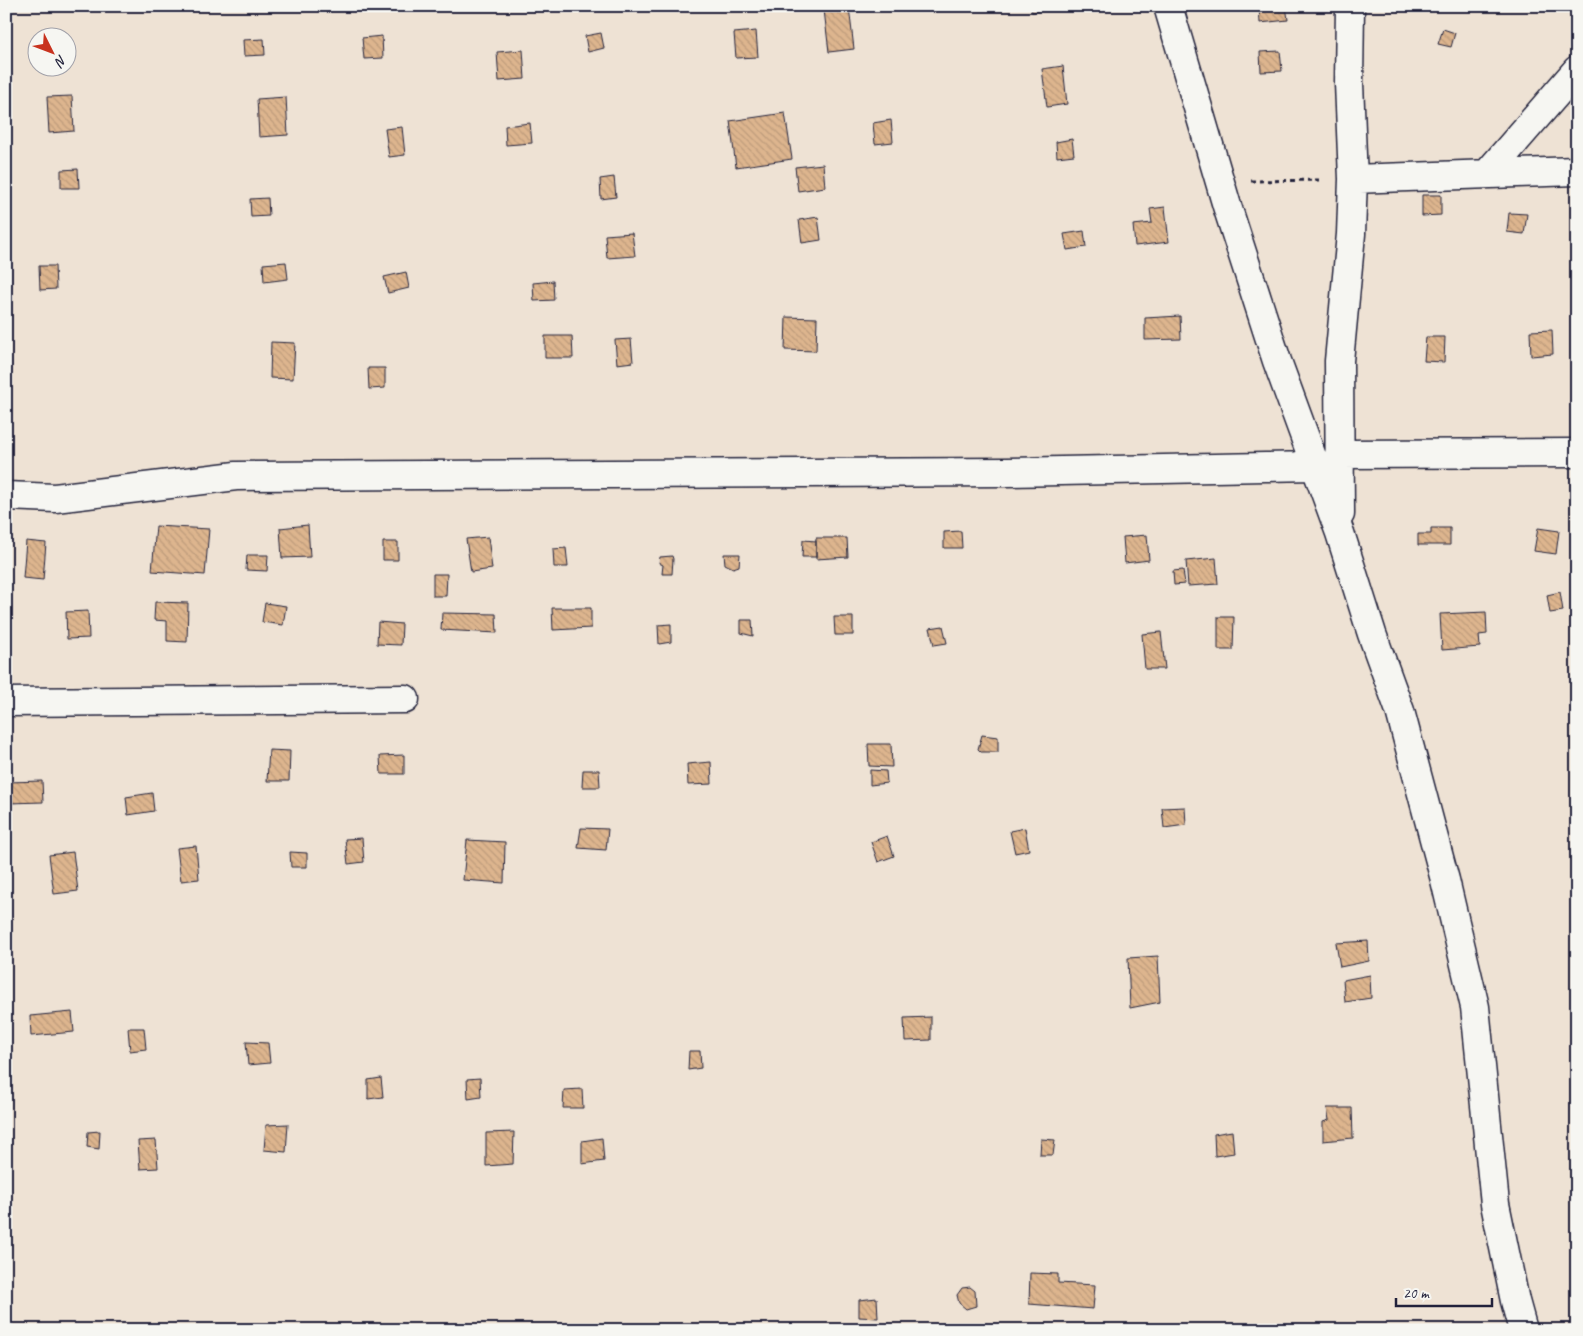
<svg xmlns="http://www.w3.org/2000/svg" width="1583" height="1336" font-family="Caveat,sans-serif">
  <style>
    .building { fill: url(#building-back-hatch); stroke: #22223b }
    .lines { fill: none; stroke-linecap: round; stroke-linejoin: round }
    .minor-casing { stroke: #22223b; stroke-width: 31 }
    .path { stroke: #22223b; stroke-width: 3; stroke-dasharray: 4 4; stroke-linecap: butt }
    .minor { stroke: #f6f6f2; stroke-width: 28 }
  </style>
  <defs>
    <pattern id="building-back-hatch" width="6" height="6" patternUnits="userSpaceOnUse" patternTransform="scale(1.25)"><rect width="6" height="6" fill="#ddb58e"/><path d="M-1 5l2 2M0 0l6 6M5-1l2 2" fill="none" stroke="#bd9b7b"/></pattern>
  </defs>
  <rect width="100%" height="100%" fill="#eee2d4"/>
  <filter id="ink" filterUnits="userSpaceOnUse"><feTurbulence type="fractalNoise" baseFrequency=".02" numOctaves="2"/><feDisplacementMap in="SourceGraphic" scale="10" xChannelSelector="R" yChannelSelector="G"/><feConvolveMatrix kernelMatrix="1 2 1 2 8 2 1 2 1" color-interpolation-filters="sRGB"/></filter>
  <g filter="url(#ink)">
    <path class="building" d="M1031,6H1055V8L1032,12Z
      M1259,6H1286L1288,20L1260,23Z
      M849,7L854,49L829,52L824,10Z
      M1443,29L1455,33L1451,47L1438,44Z
      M756,31L758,57L736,58L734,33Z
      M601,33L604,48L588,52L585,36Z
      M382,36L383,58L364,59L362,38Z
      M264,39L265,55L244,56L243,40Z
      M523,50L525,79L499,81L497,52Z
      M1280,51L1282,71L1261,72L1260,52Z
      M1063,66L1067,104L1047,107L1042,69Z
      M72,96L74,131L49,133L47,97Z
      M286,97L288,135L259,137L257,99Z
      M785,113L792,159L736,167L730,121Z
      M891,120L893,142L875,144L873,123Z
      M530,123L532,143L506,145L505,126Z
      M402,127L405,155L389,157L385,129Z
      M1072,139L1074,155L1057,157L1056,142Z
      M823,164L825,187L798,191L795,167Z
      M78,169L79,188H61V170Z
      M614,177L616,197L601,199L600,179Z
      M1422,195H1441V215L1422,216Z
      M268,198L269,216L251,217L250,199Z
      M1165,207L1169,242L1135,246L1133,225L1152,223L1150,209Z
      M1509,213L1527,214L1524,234L1507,232Z
      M818,217L821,240L802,243L799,220Z
      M1084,231L1086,247L1067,250L1064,234Z
      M632,233L635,256L607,258L605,235Z
      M286,262L288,279L264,282L263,264Z
      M39,266H55L56,289L40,290Z
      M406,272L409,288L388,293L384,277Z
      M553,281L554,300L534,301L533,283Z
      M1180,316L1181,339L1145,340V318Z
      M786,317L817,318L816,351L785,350Z
      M1552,330L1553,354L1531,356L1530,331Z
      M545,336H572L573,358H545Z
      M1426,337H1445L1444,362L1424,361Z
      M631,339L633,362L617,364L615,340Z
      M271,342L295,343L293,379L270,378Z
      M368,368H385V388L369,389Z
      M308,525L310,557L282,558L280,528Z
      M156,526L209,529L205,575L152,571Z
      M1431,528H1450V545H1418V534H1431Z
      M1538,528L1559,531L1556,554L1534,551Z
      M961,531L962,548H944V532Z
      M1147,535L1149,560L1125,563L1123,537Z
      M488,537L492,569L471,572L466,539Z
      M816,538H847L848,557L816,559Z
      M803,540L816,541V557H802Z
      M26,541L46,543L43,580L23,578Z
      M383,542H398V560H383Z
      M566,548L568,567H554L553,549Z
      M724,554H740L739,566L733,568L725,564Z
      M247,555H268L267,571L246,570Z
      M672,556L673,559L672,574H662L663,565L659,563L660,557Z
      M1216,558L1218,584L1188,586L1186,561Z
      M1183,570L1185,584L1174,585L1173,571Z
      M433,574H447L446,596H433Z
      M1560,592L1563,611L1550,613L1547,595Z
      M155,602L188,603L187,642L167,641V621L154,620Z
      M265,603L286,606L283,625L262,622Z
      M552,608H591V628L553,630Z
      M88,611L89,638L67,639L66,612Z
      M1486,612L1487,634L1479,635L1480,647L1442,650L1440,614Z
      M442,613L496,614L497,633L441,630Z
      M834,617H853V635H835Z
      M1218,617H1234L1233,650H1218Z
      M741,620H752L753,636L741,633Z
      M378,622L402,624L401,645L377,644Z
      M671,624V642L659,644L658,625Z
      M943,626L947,643L934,645L930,628Z
      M1161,632L1165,669H1145L1142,634Z
      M982,735L998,737V752H981L978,749Z
      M868,744H891L892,767L869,766Z
      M269,750L290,751L289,781H267Z
      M404,755V774H381L380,756Z
      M711,762L712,784L688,785L687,764Z
      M583,770H599L600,787H582Z
      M870,770L886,771L887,783L870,785Z
      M42,781L43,802L9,803L8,782Z
      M152,793L154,811L128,815L126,797Z
      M1185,807L1186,825L1164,828L1162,808Z
      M581,828L608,829L606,850L578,848Z
      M1025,828L1029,850L1015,853L1010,831Z
      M887,836L894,856L878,862L871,842Z
      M362,838L364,862L348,864L345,839Z
      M467,840L505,842L504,883L463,880Z
      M196,846L199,879L181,881L177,848Z
      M73,852L78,891L54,894L49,855Z
      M290,852L307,853V867H291Z
      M1368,941L1369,961L1340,967L1336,943Z
      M1158,956L1160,1002L1130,1008L1128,958Z
      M1370,975L1371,998L1345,1002L1343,980Z
      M72,1012L74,1032L31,1036L30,1016Z
      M931,1017V1040L905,1041L904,1018Z
      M128,1028H144L146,1049L130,1051Z
      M246,1042L268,1043L270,1063L248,1065Z
      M689,1051H700L701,1068L688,1070Z
      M381,1078L383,1097L368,1099V1080Z
      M480,1078L481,1097L468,1099L467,1079Z
      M582,1089L583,1108H563L564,1090Z
      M1327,1108H1352L1353,1138L1323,1141V1122L1329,1120Z
      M288,1124L286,1152L264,1150L266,1125Z
      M100,1131L99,1149L87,1147L88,1132Z
      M1232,1131L1234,1153L1215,1156L1214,1134Z
      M514,1132L513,1164L486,1166V1133Z
      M602,1138L604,1161L582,1164V1141Z
      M1041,1139L1055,1140L1053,1155H1040Z
      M156,1140L158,1168L140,1169L138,1141Z
      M1030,1273L1058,1274V1283L1095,1285L1093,1309L1029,1304Z
      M970,1287L975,1291L976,1306L966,1309L959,1303L957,1295L962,1288Z
      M877,1298L878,1318L859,1317V1300Z"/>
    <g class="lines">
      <g class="minor-casing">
        <path id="minor" d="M1168,6L1227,206L1277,361L1340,533L1372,634L1400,711L1445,880L1475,1007L1495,1204L1515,1301L1523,1330
          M1487,174L1577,70
          M1353,179L1577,171
          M1339,454L1577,453
          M6,496L55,498L236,476L1007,472L1315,466
          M1340,514L1339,361L1351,234L1353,179L1349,83L1350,6
          M6,702L405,699"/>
      </g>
      <path class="path" d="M1251,181L1322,180"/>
      <use href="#minor" class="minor"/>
    </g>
  </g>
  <rect width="1583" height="1336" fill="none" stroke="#f6f6f2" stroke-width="25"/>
  <rect x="12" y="12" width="1558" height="1311" fill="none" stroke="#22223b" stroke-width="2" filter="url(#ink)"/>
  <g transform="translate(52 52) rotate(132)"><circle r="24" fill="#f6f6f2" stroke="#a1a1a9"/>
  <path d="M0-4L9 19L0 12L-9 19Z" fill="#c8321e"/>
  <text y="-8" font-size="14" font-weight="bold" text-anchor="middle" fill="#22223b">N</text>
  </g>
  <path d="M1396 1298v8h96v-8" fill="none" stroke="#22223b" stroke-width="2.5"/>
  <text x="1403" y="1298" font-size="15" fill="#22223b" stroke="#f6f6f2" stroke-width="4" paint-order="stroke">20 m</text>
</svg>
